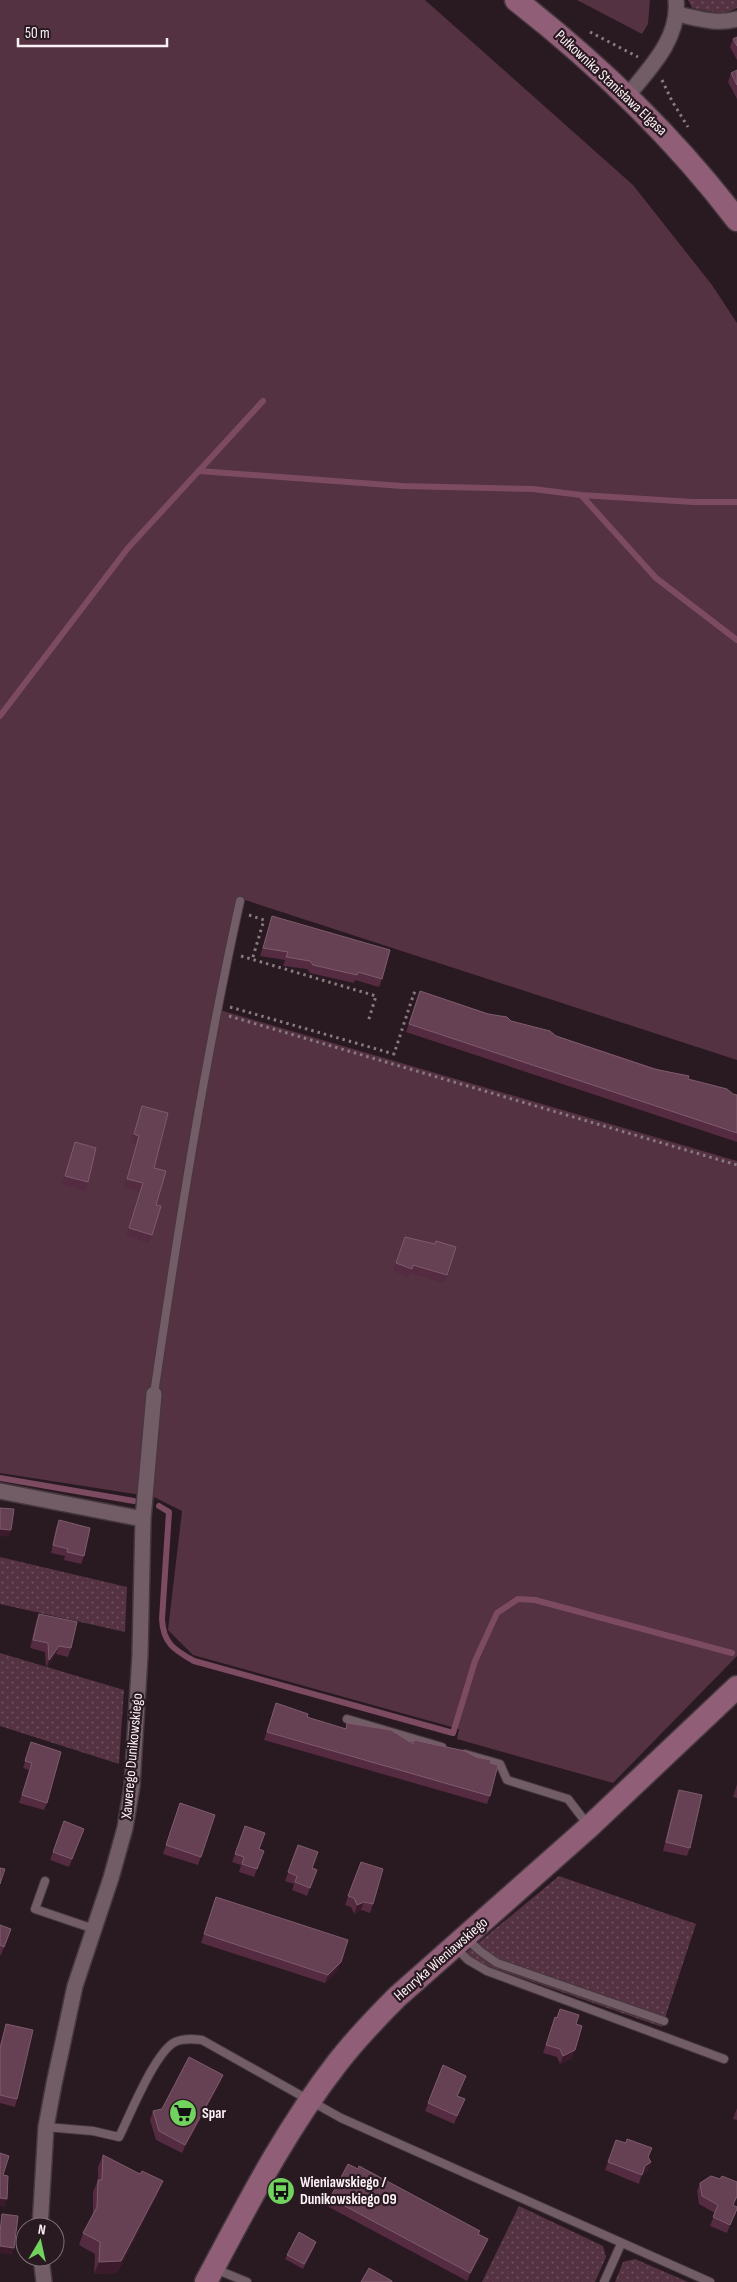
<svg xmlns="http://www.w3.org/2000/svg" width="737" height="2282" font-family="'Sofia Sans Condensed',sans-serif">
  <style>
    .grass { fill: url(#grass-dots) }
    .green { fill: #543242 }
    .lines { fill: none; stroke-linecap: round; stroke-linejoin: round }
    .stream { stroke: #7c4b62; stroke-width: 6 }
    .lane-casing { stroke: #45383e; stroke-width: 10 }
    .street-casing { stroke: #45383e; stroke-width: 18 }
    .secondary-casing { stroke: #45383e; stroke-width: 25 }
    .path { stroke: #887a80; stroke-width: 3; stroke-dasharray: 2.5 4; stroke-linecap: butt }
    .lane { stroke: #725d66; stroke-width: 8 }
    .street { stroke: #725d66; stroke-width: 15 }
    .secondary { stroke: #915e77; stroke-width: 22 }
    .wall { fill: #542b40 }
    .shaded-wall { fill: #3b1b2b }
    .building { fill: #664053; stroke: #7e5c6d }
    .labels { text-anchor: middle; dominant-baseline: central; stroke-width: 4.5; stroke-linejoin: round; paint-order: stroke }
    .street-label { font-size: 15px; fill: #fdf1f6; stroke: #291920 }
    .poi-label { font-size: 15px; font-weight: bold; fill: #fdf1f6; stroke: #291920; text-anchor: start }
  </style>
  <defs>
    <pattern id="grass-dots" width="8" height="8" patternUnits="userSpaceOnUse" patternTransform="scale(1.25)"><rect width="8" height="8" fill="#543242"/><path d="M2 2h.1M6 6h.1" fill="none" stroke="#6e505e" stroke-width="1.8" stroke-linecap="round"/></pattern>
  </defs>
  <rect width="100%" height="100%" fill="#291920"/>
  <path class="grass" d="M688,0H737V8L724,14L692,8Z
    M0,1557L127,1587L125,1632L0,1604Z
    M0,1653L124,1690L119,1764L0,1726Z
    M559,1876L696,1924L662,2027L461,1957Z
    M519,2206L603,2246L606,2257L595,2282H482Z
    M635,2259L688,2282H615L623,2262Z"/>
  <path class="green" d="M0,0H425L633,185L712,285L737,323V1060L245,900L220,1010L737,1161V1656L613,1783L457,1739L459,1729L193,1655L168,1630L182,1511L154,1497L0,1473Z
    M577,0H650L648,24L642,34Z"/>
  <g class="lines">
    <path class="stream" d="M199,471L402,486L533,489L581,495L656,578L737,640
      M581,495L693,502H737
      M0,716L128,548L263,401
      M0,1478L134,1501
      M159,1506L169,1512L162,1619C163,1643 174,1650 194,1661L453,1733L475,1661L497,1613L518,1599L535,1600L732,1653"/>
    <g class="lane-casing">
      <path id="lane" d="M154,1394C178,1229 204,1064 240,901
        M347,1719L442,1747
        M465,1754L500,1764L507,1780L568,1799L588,1825
        M45,1881L35,1909L94,1929
        M467,1939L480,1951L497,1963L664,2021
        M456,1948L468,1960L487,1971L724,2059
        M46,2127L93,2131L119,2137C130,2115 155,2052 175,2042C183,2038 193,2039 202,2040L341,2118L710,2282
        M215,2269L247,2282
        M604,2282L621,2244"/>
    </g>
    <g class="street-casing">
      <path id="street" d="M677,14C697,18 717,25 737,19
        M628,95C650,68 680,38 676,0
        M0,1491L143,1519
        M40,2227L46,2127L54,2084L75,1986L111,1878L125,1828L132,1786L140,1655L143,1519L154,1394
        M41,2257L44,2282"/>
    </g>
    <g class="secondary-casing">
      <path id="secondary" d="M516,0C599,65 673,136 737,220
        M206,2282C246,2207 285,2130 338,2062C356,2039 376,2018 397,1997L589,1827L737,1687"/>
    </g>
    <path class="path" d="M590,32L638,57
      M662,80L672,101L688,127
      M249,915L264,920L252,960
      M241,956L376,996L368,1022
      M230,1007L394,1054L414,993L420,996
      M229,1016L737,1165"/>
    <use href="#lane" class="lane"/>
    <use href="#street" class="street"/>
    <use href="#secondary" class="secondary"/>
  </g>
  <path class="wall" d="M737,37V60L730,47L733,39Z
    M737,70V99L728,82L731,73Z
    M272,916L382,979L379,987L355,980L354,983L310,973L307,969L283,966L285,960L260,956Z
    M420,991L737,1095V1142L406,1032Z
    M142,1106L154,1168L156,1205L152,1235L149,1243L126,1236L140,1192L124,1187L136,1144L131,1142Z
    M75,1142L88,1182L85,1191L62,1184Z
    M405,1237L447,1275L444,1283L410,1273L409,1277L393,1271Z
    M59,1520L84,1556L81,1564L64,1560L65,1556L51,1553L56,1528Z
    M39,1614L71,1648L68,1657L56,1654L46,1668L45,1652L30,1648L36,1622Z
    M276,1703L307,1717L345,1729L476,1757L490,1763V1796L487,1804L264,1740Z
    M31,1742L47,1803L44,1810L19,1803L29,1770L23,1768Z
    M737,1784V1798L733,1797Z
    M679,1790L690,1848L687,1856L663,1851L676,1798Z
    M180,1803L215,1815L198,1865L163,1854Z
    M64,1821L84,1829L69,1867L50,1860Z
    M245,1826L259,1849L264,1851L254,1877L239,1872L241,1865L232,1862Z
    M298,1845L312,1868L317,1870L307,1896L292,1890L294,1884L285,1881Z
    M361,1862L373,1904L370,1913L361,1910L354,1914L351,1907L345,1905Z
    M216,1897L338,1970L325,1983L201,1943Z
    M0,1925L11,1929L1,1955H0Z
    M555,2017L576,2024L572,2058L560,2064L557,2057L543,2053Z
    M6,2024L17,2099L15,2107L0,2103V2045Z
    M443,2065L466,2076L458,2096L465,2099L454,2124L425,2111Z
    M223,2075L220,2083L182,2153L156,2140L150,2120L153,2111L162,2109Z
    M737,2108V2120L733,2119Z
    M616,2140L648,2157L651,2162L648,2170L642,2174L639,2184L605,2170Z
    M103,2155L158,2193L117,2273L94,2274L95,2254L79,2245L83,2233L93,2215V2192L98,2180V2167Z
    M700,2183L737,2197L733,2205L737,2207L727,2233L710,2226L715,2213L699,2204L697,2191Z
    M330,2198L479,2234L488,2239L485,2247L467,2281L327,2206Z
    M315,2246L303,2269L285,2259L287,2255Z"/>
  <path class="shaded-wall" d="M0,1529L11,1530L9,1537L0,1536Z
    M59,1646L56,1654L46,1668L49,1660Z
    M364,1902L361,1910L354,1914L357,1905Z
    M341,1962L338,1970L325,1983L328,1975Z
    M575,2050L572,2058L560,2064L563,2056Z
    M223,2075L220,2083L182,2153L185,2145Z
    M651,2162L648,2170L642,2174L645,2166Z
    M163,2181L158,2193L117,2273L94,2274L99,2262Z
    M0,2198L7,2199L4,2207L0,2206Z
    M488,2239L485,2247L467,2281L470,2273Z
    M0,2246L14,2248L12,2255L0,2253Z"/>
  <path class="building" d="M737,37V46L733,39Z
    M737,70V85L731,73Z
    M272,916L390,950L382,979L358,972L357,975L313,965L310,961L286,957L288,952L263,948Z
    M420,991L488,1014L507,1017L511,1021L550,1031L556,1036L654,1069L689,1076L688,1079L727,1089L733,1094L737,1095V1133L409,1024Z
    M142,1106L168,1113L154,1168L166,1171L156,1205L161,1206L152,1235L129,1228L143,1183L127,1179L139,1136L134,1134Z
    M75,1142L96,1148L88,1182L65,1176Z
    M405,1237L435,1244L436,1241L456,1247L447,1275L413,1265L412,1269L396,1263Z
    M0,1508L14,1509L11,1530L0,1529Z
    M59,1520L90,1528L84,1556L67,1552L68,1549L53,1545Z
    M39,1614L77,1622L71,1648L59,1646L49,1660L48,1643L33,1640Z
    M276,1703L308,1714L307,1717L346,1729L347,1723L391,1730L413,1744L414,1740L465,1751L476,1757L491,1760L490,1763L498,1765L490,1796L267,1732Z
    M31,1742L61,1752L47,1803L22,1795L32,1763L25,1761Z
    M679,1790L702,1795L690,1848L666,1842Z
    M180,1803L215,1815L201,1857L166,1845Z
    M64,1821L84,1829L72,1859L53,1852Z
    M245,1826L265,1833L259,1849L264,1851L257,1869L242,1864L244,1857L235,1854Z
    M298,1845L318,1852L312,1868L317,1870L310,1888L295,1882L297,1876L288,1872Z
    M361,1862L383,1869L373,1904L364,1902L357,1905L354,1898L348,1896Z
    M0,1868L5,1869L0,1884Z
    M216,1897L348,1940L341,1962L328,1975L204,1934Z
    M0,1925L11,1929L4,1947L0,1945Z
    M560,2009L579,2015L576,2024L582,2026L575,2050L563,2056L560,2049L546,2045L555,2017L557,2018Z
    M6,2024L33,2030L17,2099L0,2095V2049Z
    M189,2057L223,2075L185,2145L159,2131L153,2111L162,2109Z
    M443,2065L466,2076L457,2096L465,2099L457,2116L428,2103Z
    M627,2139L652,2148L648,2157L651,2162L645,2166L642,2175L608,2162L616,2140L626,2143Z
    M0,2153L9,2156L3,2175L8,2176L7,2199L0,2198Z
    M103,2155L140,2174L142,2171L163,2181L121,2261L99,2262L100,2242L83,2233L97,2207L98,2180H102Z
    M348,2164L358,2169L359,2166L480,2231L478,2234L488,2239L470,2273L330,2198Z
    M711,2176L720,2179L722,2176L737,2182V2196L733,2205L737,2207V2209L730,2225L713,2217L718,2205L702,2196L700,2183Z
    M2,2214L18,2216L14,2248L0,2246V2232Z
    M299,2232L316,2242L304,2264L287,2255Z
    M369,2268L392,2281V2282H361Z"/>
  <defs>
    <g id="supermarket-disc" transform="scale(1.4375)"><circle r="9.5" fill="#71d25e" stroke="#291920"/><path d="M-6-5.5h2.5l.6 2H6L4.5 2H-2.5L-4.4-4H-6ZM-1.5 3.2a1.3 1.3 0 1 0 .1 0ZM3 3.2a1.3 1.3 0 1 0 .1 0Z" fill="#111"/></g>
    <g id="bus-disc" transform="scale(1.4375)"><circle r="9.5" fill="#71d25e" stroke="#291920"/><path d="M-5-6H5V4H4V6H2V4H-2V6H-4V4H-5ZM-3.5-4V0h7V-4ZM-3.5 1.2v1.5H-2V1.2ZM2 1.2v1.5H3.5V1.2Z" fill="#111"/></g>
  </defs>
  <g fill-rule="evenodd">
    <use href="#supermarket-disc" x="183" y="2113"/>
    <use href="#bus-disc" x="281" y="2191"/>
  </g>
  <g class="labels">
    <g class="street-label">
      <text transform="translate(611 83) rotate(43)">Pułkownika Stanisława Elgasa</text>
      <text transform="translate(132 1756) rotate(-85)">Xawerego Dunikowskiego</text>
      <text transform="translate(441 1959) rotate(-41)">Henryka Wieniawskiego</text>
    </g>
    <g class="poi-label">
      <text x="202" y="2113">Spar</text>
      <text x="300" y="2182">Wieniawskiego /<tspan x="300" dy="17">Dunikowskiego 09</tspan></text>
    </g>
  </g>
  <g transform="translate(40 2242) rotate(9)"><circle r="24" fill="#291920" stroke="#7e6f76"/>
  <path d="M0-4L9 19L0 12L-9 19Z" fill="#71d25e"/>
  <text y="-8" font-size="14" font-weight="bold" text-anchor="middle" fill="#fdf1f6">N</text>
  </g>
  <path d="M18 38v8h149v-8" fill="none" stroke="#fdf1f6" stroke-width="2.5"/>
  <text x="25" y="38" font-size="15" fill="#fdf1f6" stroke="#291920" stroke-width="4" paint-order="stroke">50 m</text>
</svg>
